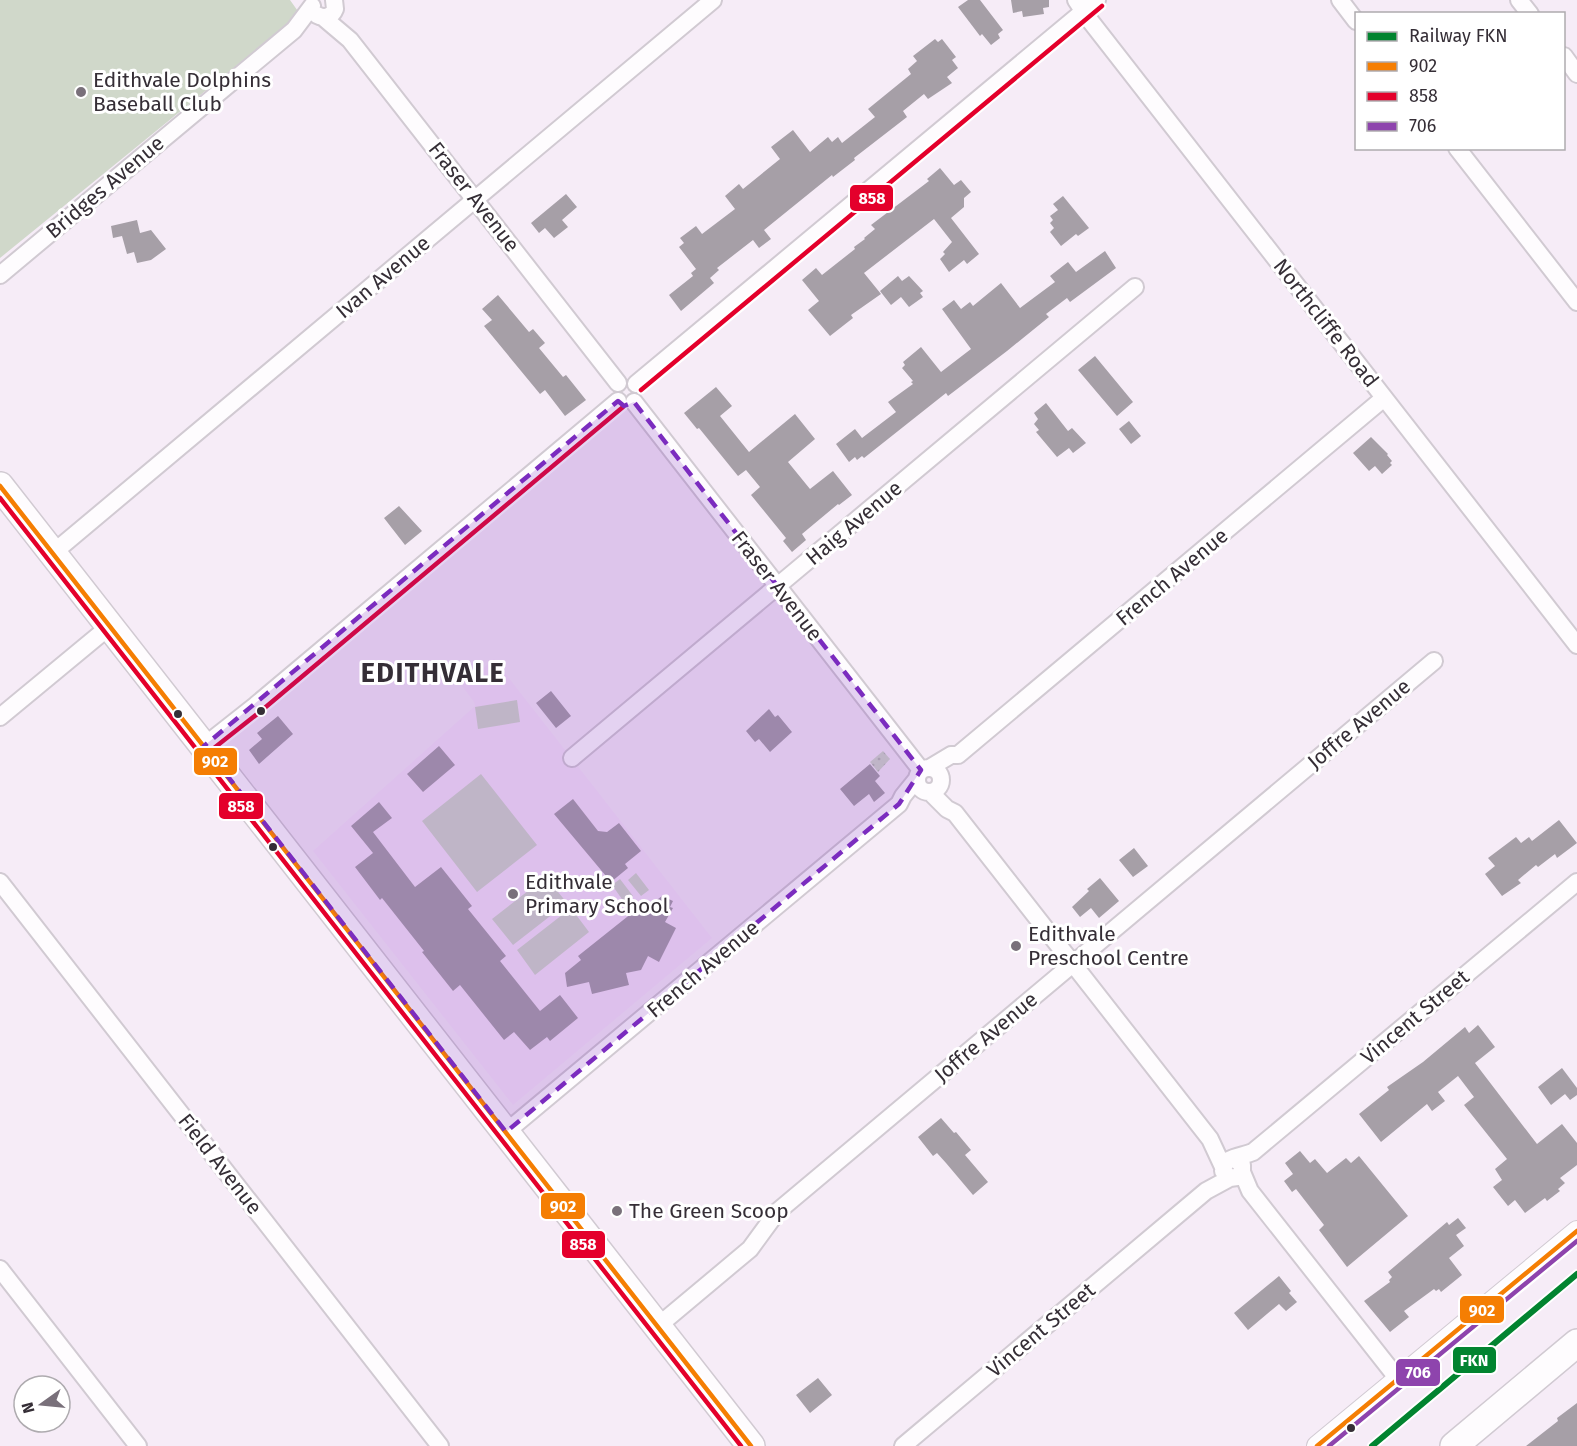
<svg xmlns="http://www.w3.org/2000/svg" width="1577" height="1446" font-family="'Fira Sans',sans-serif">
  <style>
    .built { fill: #f6e5f8 }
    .grass { fill: url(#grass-dots) }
    .park { fill: #d0d8ca }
    .building { fill: #a69fa7 }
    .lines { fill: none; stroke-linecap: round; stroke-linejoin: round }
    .minor-casing { stroke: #d1cad2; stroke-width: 20 }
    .tertiary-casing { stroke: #d1cad2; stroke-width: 22 }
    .trunk-casing { stroke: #d1cad2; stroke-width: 30 }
    .minor { stroke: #fefcfe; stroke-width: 16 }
    .tertiary { stroke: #fefcfe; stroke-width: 20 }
    .trunk { stroke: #fefcfe; stroke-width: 27 }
    .bus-1-casing { stroke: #fff; stroke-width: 9 }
    .bus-2-casing { stroke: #fff; stroke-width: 9 }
    .bus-3-casing { stroke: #fff; stroke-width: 9 }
    .bus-1 { stroke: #f57e03; stroke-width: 4.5 }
    .bus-2 { stroke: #e4002b; stroke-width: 4.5 }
    .bus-3 { stroke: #8e44ad; stroke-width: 4.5 }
    .rail-1-casing { stroke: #fff; stroke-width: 10 }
    .rail-1 { stroke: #028430; stroke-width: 6 }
    .marked { fill: #7b2cbf; fill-opacity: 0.2; stroke: #7b2cbf; stroke-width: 4.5; stroke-dasharray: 12 8; stroke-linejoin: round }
    .poi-dot { fill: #79707a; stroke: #fff; stroke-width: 2 }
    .bus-dot { fill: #352e36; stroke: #fff; stroke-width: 2 }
    .labels { text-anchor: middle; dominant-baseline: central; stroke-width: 6; stroke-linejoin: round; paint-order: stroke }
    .poi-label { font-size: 21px; fill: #352e36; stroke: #fff; text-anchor: start }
    .street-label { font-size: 21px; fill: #352e36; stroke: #fff }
    .district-label { font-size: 27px; font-weight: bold; letter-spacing: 1.5px; fill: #352e36; stroke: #fff }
    .line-badge { stroke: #fff; stroke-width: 2 }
    .badge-label { font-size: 16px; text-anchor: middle; font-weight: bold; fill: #fff }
  </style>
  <defs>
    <pattern id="grass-dots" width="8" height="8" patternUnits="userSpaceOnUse" patternTransform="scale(1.5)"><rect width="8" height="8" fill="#d0d8ca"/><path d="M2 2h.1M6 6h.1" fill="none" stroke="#b3baae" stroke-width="1.8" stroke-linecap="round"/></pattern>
  </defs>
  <rect width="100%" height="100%" fill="#f6ecf7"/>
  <path class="built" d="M494,659L712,938L513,1105L313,851L475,706L474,702L462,686Z"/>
  <path class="grass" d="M883,751L890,759L878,772L870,762Z"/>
  <path class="park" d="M0,0H290L300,14L0,258Z
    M517,700L520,722L478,729L475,707Z
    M481,774L537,845L477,892L422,821Z
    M636,873L649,890L641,896L628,880Z
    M546,877L567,903L513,945L492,919Z
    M620,879L633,896L624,902L612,885Z
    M571,908L589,932L535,975L517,950Z"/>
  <path class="building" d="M968,0H980L1003,30L998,34L1000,38L991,45L982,34L980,36L958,7Z
    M1011,0H1049V7L1043,8L1044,14L1023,17L1022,11L1013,13Z
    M935,39L938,42L942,39L956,57L952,60L958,68L947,77L952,83L928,99L924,94L903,111L907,117L854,158L855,160L833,177L832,175L764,230L771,239L759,248L753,240L717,268L719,270L710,278L714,283L681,311L669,295L693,276L691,273L696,269L679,247L684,243L680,238L696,226L702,234L735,209L725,196L739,184L743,189L780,159L771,147L793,130L810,152L828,137L832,142L838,137L842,143L875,117L868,109L911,74L908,69L917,61L913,56Z
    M940,168L954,185L961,180L971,192L964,198V207L951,218L979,254L967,264L964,260L949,272L940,259L945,254L943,252L952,242L934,219L864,273L881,294L851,315L853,318L830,336L808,310L819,301L802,280L816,268L822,275L855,249L854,247L865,239L864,238L875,229L871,225L929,181L927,179Z
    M566,194L577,207L562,220L568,227L554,238L545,228L539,233L531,223Z
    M1063,196L1089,228L1078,236L1076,234L1061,246L1050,232L1054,228L1050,223L1053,220L1050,216L1058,210L1053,204Z
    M137,220L140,233L151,230L166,249L151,260L137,263L134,252L127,254L122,236L113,238L111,226Z
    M1105,251L1116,268L1070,302L1067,298L1046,314L1049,317L1007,351L948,396L946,393L864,458L862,456L857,460L855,457L849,462L836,444L855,429L862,438L896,412L888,402L913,384L911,382L913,381L902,368L905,365L903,362L921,347L941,372L971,349L942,309L954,300L961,309L970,302L973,306L1001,283L1020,308L1055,282L1050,276L1068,262L1076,272Z
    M898,276L902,281L909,276L923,291L920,293L923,297L909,307L901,297L891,305L880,291Z
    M498,295L529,332L533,329L545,343L539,348L563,377L566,375L586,400L565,416L545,390L540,394L484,326L492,320L482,309Z
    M1095,356L1133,402L1117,416L1078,370Z
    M716,387L732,406L720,416L749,452L795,414L815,439L788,462L810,489L833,471L852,495L839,505L838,504L802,534L806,540L792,552L783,541L786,538L751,495L760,487L746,470L738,476L699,428L697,429L684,413Z
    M1046,403L1068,431L1072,428L1086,443L1073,453L1069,448L1057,457L1036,432L1039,430L1034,424L1038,419L1034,413Z
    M1129,421L1141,436L1131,444L1119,429Z
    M1371,437L1388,454L1387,455L1392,461L1390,463L1392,465L1382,474L1375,466L1369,471L1353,453Z
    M399,506L422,531L405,545L384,518Z
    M551,691L571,716L556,728L536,703Z
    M769,709L775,717L778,715L792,732L770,752L759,739L755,742L746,731Z
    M278,716L293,734L259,764L249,750L262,739L257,733Z
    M439,746L455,765L423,792L407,774Z
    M870,764L880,776L875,781L885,793L874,802L869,794L854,806L840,789Z
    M573,799L598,831L607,832L619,823L641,851L625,864L628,868L611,882L554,814Z
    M379,802L392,818L373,832L415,887L441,867L472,906L468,909L506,956L500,961L540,1011L560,995L578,1018L550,1041L547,1037L530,1050L514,1032L504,1040L460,985L453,991L422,952L424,951L382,898L380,900L355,867L373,853L351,826Z
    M1559,820L1577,843L1557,858L1555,854L1538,867L1536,865L1518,880L1521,883L1502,896L1485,874L1495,866L1488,858L1516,837L1521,843L1529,837L1532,841Z
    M1134,848L1148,866L1133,877L1119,860Z
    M1100,878L1119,901L1099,918L1091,908L1080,917L1072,907L1089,891L1087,889Z
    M662,896L673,901L670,907L673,908L665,922L676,928L659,962L648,956L641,970L626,973L629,985L592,994L589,982L567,987L565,973L581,960L578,956L642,905L645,909Z
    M1478,1025L1495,1047L1475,1063L1537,1144L1562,1124L1577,1143V1165L1560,1178L1565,1183L1558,1189L1560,1191L1547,1201L1545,1198L1525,1213L1515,1200L1508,1206L1493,1187L1502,1180L1495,1169L1507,1159L1464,1105L1474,1097L1458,1076L1438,1092L1445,1101L1432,1111L1427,1104L1381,1142L1359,1114L1389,1090L1387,1087L1423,1062L1465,1027L1469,1033Z
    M1562,1068L1577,1088V1095L1570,1100L1565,1094L1551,1105L1538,1087Z
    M941,1118L954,1133L956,1132L971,1150L965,1155L988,1182L973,1195L946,1163L937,1153L933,1156L918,1137Z
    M1300,1151L1310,1163L1315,1159L1327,1173L1346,1158L1351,1163L1359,1156L1408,1216L1347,1267L1319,1230L1324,1225L1296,1189L1292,1192L1284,1181L1293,1174L1285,1163Z
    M1458,1218L1466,1228L1456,1235L1464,1246L1449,1258L1462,1275L1441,1292L1439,1289L1436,1291L1434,1289L1404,1311L1409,1317L1390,1332L1364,1301L1390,1282L1389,1280L1392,1277L1388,1272L1447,1222L1449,1225Z
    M1279,1276L1291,1291L1289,1293L1297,1302L1286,1311L1279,1304L1248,1330L1234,1313Z
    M818,1378L832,1395L810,1413L796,1395Z
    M1577,1403V1446H1526L1558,1421L1557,1418Z"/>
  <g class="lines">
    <g class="minor-casing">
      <path id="minor" d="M1076,0L1088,18L1577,645
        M1340,0L1356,21
        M1519,0L1530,14
        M317,15C324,19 332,17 335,9L334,0
        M324,18L350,40L618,383
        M1564,56L1577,74
        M1457,148L1577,302
        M0,275L294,30L312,6
        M636,384L1097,0
        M634,402L921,770
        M53,553L713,0
        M0,717L110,626
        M204,746L256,705L618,401
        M572,758L1135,287
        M931,767L951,755H958L1384,398
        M917 780a12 12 0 1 1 24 0a12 12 0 1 1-24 0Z
        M930,792L947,809L955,813L1210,1139L1223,1167
        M0,882L440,1446
        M506,1132L899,804L903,796L916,780
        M1235,1159L1242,1165V1172L1237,1177L1230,1178L1223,1171C1223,1156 1241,1157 1253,1152L1577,882
        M1242,1172L1250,1191L1398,1379
        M0,1269L138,1446
        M658,1326L750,1249L777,1212L1434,661
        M903,1446L1206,1191L1230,1178"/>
    </g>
    <g class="tertiary-casing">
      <path id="tertiary" d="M1317,1446L1577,1231"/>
    </g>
    <g class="trunk-casing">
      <path id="trunk" d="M0,486L751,1446
        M1454,1446L1577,1343"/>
    </g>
    <use href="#minor" class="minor"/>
    <use href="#tertiary" class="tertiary"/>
    <use href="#trunk" class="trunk"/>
    <g class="bus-1-casing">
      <path id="bus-1" d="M0,486L751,1446
        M1317,1446L1577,1231"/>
    </g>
    <g class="bus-2-casing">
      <path id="bus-2" d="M641,390L1102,6
        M0,498L741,1446
        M209,752L261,711L623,407"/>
    </g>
    <g class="bus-3-casing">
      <path id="bus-3" d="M1329,1446L1577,1241"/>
    </g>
    <use href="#bus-1" class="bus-1"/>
    <use href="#bus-2" class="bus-2"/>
    <use href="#bus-3" class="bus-3"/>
    <g class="rail-1-casing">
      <path id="rail-1" d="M1372,1446L1577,1274"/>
    </g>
    <use href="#rail-1" class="rail-1"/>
  </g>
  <path class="marked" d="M618,401L624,406L634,402L921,770L899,804L506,1132L204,746Z"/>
  <g class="poi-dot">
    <circle cx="81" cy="92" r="6"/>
    <circle cx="513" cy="894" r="6"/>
    <circle cx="1016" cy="946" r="6"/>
    <circle cx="617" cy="1211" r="6"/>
  </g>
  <g class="bus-dot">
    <circle cx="261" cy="711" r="5"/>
    <circle cx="178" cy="714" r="5"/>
    <circle cx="273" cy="847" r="5"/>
    <circle cx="1351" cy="1428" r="5"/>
  </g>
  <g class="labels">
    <g class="poi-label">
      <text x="93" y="80">Edithvale Dolphins<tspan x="93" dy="24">Baseball Club</tspan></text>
      <text x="525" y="882">Edithvale<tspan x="525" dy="24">Primary School</tspan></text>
      <text x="1028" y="934">Edithvale<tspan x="1028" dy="24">Preschool Centre</tspan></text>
      <text x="629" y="1211">The Green Scoop</text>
    </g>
    <g class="street-label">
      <text transform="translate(105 187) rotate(-40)">Bridges Avenue</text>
      <text transform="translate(474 197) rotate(52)">Fraser Avenue</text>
      <text transform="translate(383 277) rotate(-40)">Ivan Avenue</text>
      <text transform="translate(1326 323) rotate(52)">Northcliffe Road</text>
      <text transform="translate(854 523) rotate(-40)">Haig Avenue</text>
      <text transform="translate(1172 577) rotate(-40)">French Avenue</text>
      <text transform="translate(777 586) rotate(52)">Fraser Avenue</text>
      <text transform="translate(1359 724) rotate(-40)">Joffre Avenue</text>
      <text transform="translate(703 969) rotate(-40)">French Avenue</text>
      <text transform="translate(1415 1017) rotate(-40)">Vincent Street</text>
      <text transform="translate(986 1037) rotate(-40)">Joffre Avenue</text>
      <text transform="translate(220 1164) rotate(52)">Field Avenue</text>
      <text transform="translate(1041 1330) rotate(-40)">Vincent Street</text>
    </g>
    <g class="district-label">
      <text x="433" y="673">EDITHVALE</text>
    </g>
  </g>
  <g class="line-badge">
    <rect x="849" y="184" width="45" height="28" rx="6" fill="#e4002b"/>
    <rect x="193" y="747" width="45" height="29" rx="6" fill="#f57e03"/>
    <rect x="218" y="792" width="46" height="28" rx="6" fill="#e4002b"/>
    <rect x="540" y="1192" width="46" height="28" rx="6" fill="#f57e03"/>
    <rect x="561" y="1230" width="45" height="29" rx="6" fill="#e4002b"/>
    <rect x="1459" y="1295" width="46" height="29" rx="6" fill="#f57e03"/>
    <rect x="1452" y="1346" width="45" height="28" rx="6" fill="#028430"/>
    <rect x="1395" y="1358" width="46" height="29" rx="6" fill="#8e44ad"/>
  </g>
  <g class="badge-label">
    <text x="872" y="204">858</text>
    <text x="215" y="767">902</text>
    <text x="241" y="812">858</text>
    <text x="563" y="1212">902</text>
    <text x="583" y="1250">858</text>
    <text x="1482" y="1316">902</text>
    <text x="1474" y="1366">FKN</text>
    <text x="1418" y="1378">706</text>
  </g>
  <rect x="1355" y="12" width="210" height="138" fill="#ffffff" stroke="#aeabaf" stroke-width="1.5"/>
  <rect x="1367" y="32" width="30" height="9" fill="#028430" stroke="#aeabaf" stroke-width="1.5"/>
  <text x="1409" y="42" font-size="18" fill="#352e36">Railway FKN</text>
  <rect x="1367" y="62" width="30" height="9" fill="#f57e03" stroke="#aeabaf" stroke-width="1.5"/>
  <text x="1409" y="72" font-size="18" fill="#352e36">902</text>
  <rect x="1367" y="92" width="30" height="9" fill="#e4002b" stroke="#aeabaf" stroke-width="1.5"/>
  <text x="1409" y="102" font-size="18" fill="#352e36">858</text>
  <rect x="1367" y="122" width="30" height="9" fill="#8e44ad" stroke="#aeabaf" stroke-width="1.5"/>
  <text x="1409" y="132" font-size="18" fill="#352e36">706</text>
  <g transform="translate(42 1404) rotate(255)"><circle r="28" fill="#ffffff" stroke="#aeabaf" stroke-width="1.5"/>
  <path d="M0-4.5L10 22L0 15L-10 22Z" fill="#79707a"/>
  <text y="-9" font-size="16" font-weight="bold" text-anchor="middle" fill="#352e36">N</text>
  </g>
</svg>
